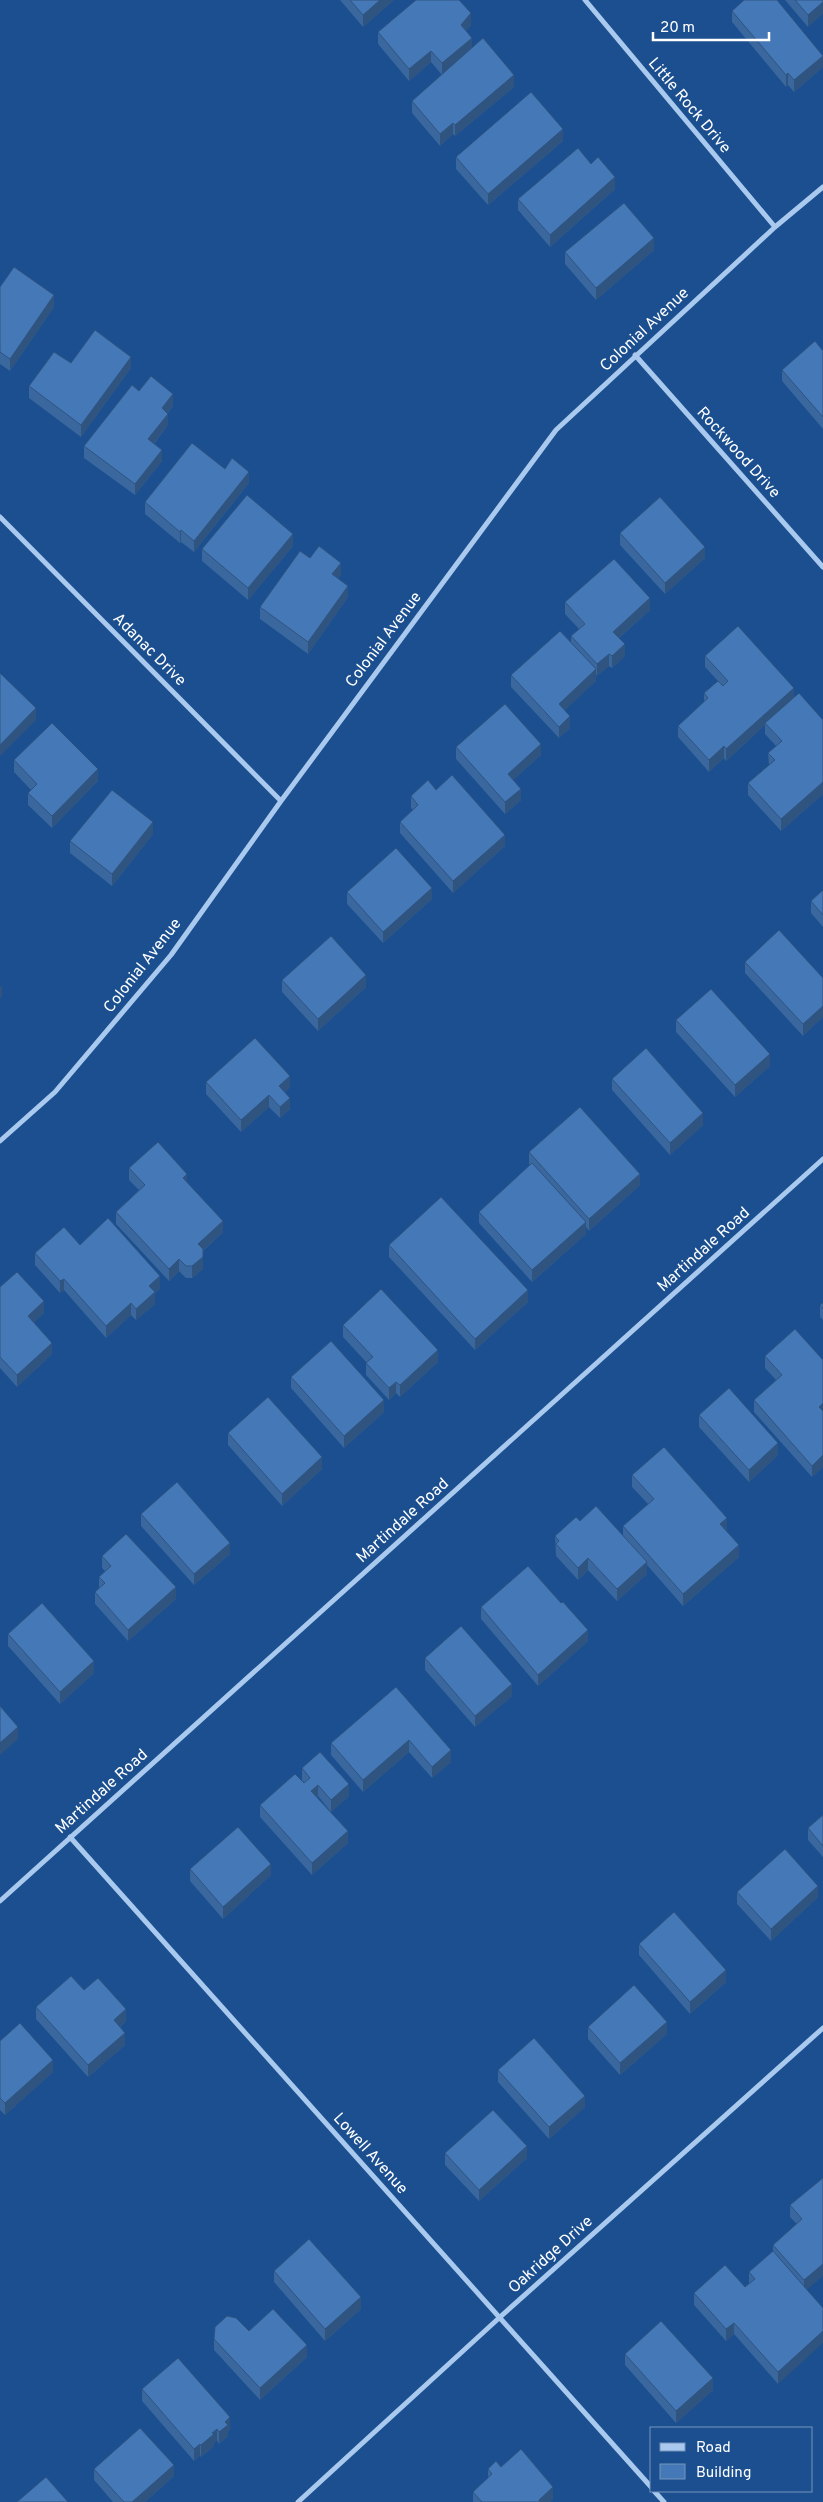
<svg xmlns="http://www.w3.org/2000/svg" width="823" height="2502" font-family="Overpass,sans-serif">
  <style>
    .lines { fill: none; stroke-linecap: round; stroke-linejoin: round }
    .minor { stroke: #a9c9ee; stroke-width: 5 }
    .wall { fill: #3a679d }
    .shaded-wall { fill: #305480 }
    .building { fill: #4478b7; stroke: #305480 }
    .labels { text-anchor: middle; dominant-baseline: central; stroke-width: 5; stroke-linejoin: round; paint-order: stroke }
    .street-label { font-size: 16px; fill: #fff; stroke: #1b4f8f }
  </style>
  <rect width="100%" height="100%" fill="#1b4f8f"/>
  <g class="lines">
    <path class="minor" d="M585,0L775,227
      M635,355L823,567
      M0,517L281,801
      M0,1141L55,1092L171,955L281,801L556,430L775,227L823,187
      M70,1837L652,2488
      M0,1901L823,1159
      M654,2491L664,2502
      M298,2502L499,2318L823,2028"/>
  </g>
  <path class="wall" d="M340,0H394L363,27Z
    M785,0H823L808,27Z
    M732,11L823,55V67L794,92L788,85L786,87L732,22Z
    M471,25L466,31L472,48L514,87L455,136L453,134L440,146L412,113V101L442,75L431,62L409,81L378,44V32Z
    M563,141L488,205L456,169V157Z
    M615,189L550,247L518,210V199Z
    M654,250L596,300L565,264V252Z
    M0,287L54,307L10,371L0,364Z
    M823,351V429L782,381V370Z
    M71,363L131,368L81,437L29,398V386Z
    M139,391L173,406L168,413V425L154,444L162,461L135,495L84,458V446Z
    M225,469L249,483L194,552L181,542L180,543L145,514V502Z
    M620,533L705,558L665,594L620,545Z
    M293,546L248,600L202,561V549Z
    M310,558L341,574L338,578L348,597L308,654L260,619V607Z
    M565,602L650,610L619,638L625,656L612,668L609,666L597,676L596,674V681L564,710L570,728L559,738L511,687V675L571,643V636L579,629L565,614Z
    M705,656L794,698L823,720V794L781,831L748,795V783L769,765L768,753L776,746L765,734V725L726,761L724,758L709,772L678,737V726L704,702V693L718,681L705,667Z
    M456,747L541,755L513,780L521,800L505,814L456,759Z
    M14,760L98,781L52,828L28,805V793L31,790L14,772Z
    M436,790L505,846L453,893L400,833V822L413,810L411,808V796Z
    M153,834L112,886L70,853V841Z
    M823,890V927L811,913V901Z
    M347,892L432,899L383,943L347,904Z
    M745,962L823,978V1017L803,1036L745,973Z
    M282,980L366,987L318,1031L282,992Z
    M676,1020L770,1066L735,1097L676,1032Z
    M612,1079L703,1125L670,1155L612,1090Z
    M206,1082L290,1087L285,1092L290,1109L280,1118L269,1107L241,1132L206,1094Z
    M529,1152L640,1185L589,1231L586,1227V1234L532,1282L479,1223V1212L530,1165L529,1164Z
    M129,1168L187,1182L223,1232L203,1251V1269L192,1278H186L179,1271L169,1281L116,1224V1212L139,1190L129,1180Z
    M80,1245L160,1288L155,1293V1304L136,1320L131,1315L106,1338L64,1290L60,1293L35,1265V1253Z
    M389,1245L528,1302L475,1350L389,1257Z
    M0,1287L44,1313L34,1322L52,1354L17,1387L0,1368Z
    M823,1303V1320L820,1317V1305Z
    M343,1325L438,1362L400,1397L396,1393L389,1400L366,1375V1363H367L343,1337Z
    M765,1356L823,1360V1467L812,1477L754,1412V1400L776,1380L765,1368Z
    M291,1377L384,1412L344,1448L291,1388Z
    M699,1415L778,1455L749,1482L699,1427Z
    M228,1433L322,1469L282,1506L228,1445Z
    M632,1475L727,1530L726,1531L739,1557L683,1606L647,1565V1574L617,1601L588,1570L578,1580L556,1556L555,1536L580,1521L623,1536V1526L648,1504L632,1487Z
    M141,1514L230,1554L194,1585L141,1526Z
    M102,1556L176,1599L128,1641L95,1604V1592L99,1588V1577L105,1571L102,1568Z
    M481,1607L588,1641L538,1686L481,1619Z
    M8,1634L94,1673L60,1704L8,1646Z
    M425,1658L512,1696L475,1727L425,1670Z
    M396,1687L451,1762L432,1778L409,1752L363,1792L331,1755V1743Z
    M302,1768L349,1796L331,1812L318,1796L317,1797L348,1843L312,1875L260,1817V1805L304,1783L302,1780Z
    M823,1815V1857L808,1840V1828Z
    M190,1869L271,1875L223,1919L190,1881Z
    M737,1892L818,1897L771,1941L737,1904Z
    M639,1944L726,1982L690,2014L639,1955Z
    M84,1990L126,2021L120,2027L125,2045L88,2077L36,2019V2007Z
    M588,2027L667,2034L620,2075L588,2039Z
    M0,2041L53,2072L5,2115L0,2110Z
    M498,2070L585,2107L549,2139L498,2082Z
    M445,2153L527,2158L479,2201L445,2165Z
    M823,2178L807,2290L778,2384L734,2334L726,2341L694,2305V2293L745,2287L749,2284V2272L773,2252V2245L797,2224L790,2217V2205Z
    M274,2271L361,2309L325,2341L274,2282Z
    M249,2331L307,2357L260,2400L214,2350V2339Z
    M625,2354L713,2390L676,2423L625,2365Z
    M142,2389L230,2429L228,2431V2436L219,2444L217,2440L214,2443V2446L201,2457L200,2455L194,2461L142,2401Z
    M501,2467L553,2499L550,2502H473V2492L488,2478V2469Z
    M94,2469L174,2476L145,2502H113L94,2480Z"/>
  <path class="shaded-wall" d="M380,0H394L363,27V15Z
    M823,2V14L808,27V15Z
    M471,13V25L461,37V25Z
    M472,38V50L442,75V63Z
    M431,51V62L409,81V69Z
    M823,56V67L794,92V80Z
    M788,73V85L786,87V75Z
    M514,75V87L455,136V125Z
    M453,123V134L440,146V134Z
    M563,129V141L488,205V194Z
    M615,177V189L550,247V235Z
    M654,238V250L596,300V288Z
    M54,295V307L10,371V359Z
    M131,357V368L81,437V425Z
    M173,394V406L162,420V408Z
    M168,414V425L148,451V439Z
    M162,450V461L135,495V484Z
    M249,472V483L194,552V541Z
    M181,530V542L180,543V532Z
    M293,534V546L248,600V588Z
    M705,547V558L665,594V583Z
    M341,563V574L332,586V574Z
    M348,586V597L308,654V642Z
    M650,598V610L613,643V632Z
    M625,644V656L612,668V656Z
    M609,654V666L597,676V664Z
    M596,669V681L559,716V704Z
    M794,688V700L765,723V725L726,761V749Z
    M36,708V720L0,756V745Z
    M570,716V728L559,738V727Z
    M541,744V755L508,785V774Z
    M724,746V758L709,772V760Z
    M98,769V781L52,828V816Z
    M823,782V794L781,831V819Z
    M521,789V800L505,814V802Z
    M153,822V834L112,886V874Z
    M505,835V846L453,893V881Z
    M432,888V899L383,943V932Z
    M366,975V987L318,1031V1019Z
    M2,985V996L0,998V987Z
    M823,1006V1017L803,1036V1024Z
    M770,1054V1066L735,1097V1085Z
    M290,1076V1087L279,1098V1086Z
    M269,1095V1107L241,1132V1120Z
    M290,1098V1109L280,1118V1107Z
    M703,1113V1125L670,1155V1143Z
    M187,1174V1185L183,1178Z
    M640,1174V1185L589,1231V1219Z
    M223,1221V1232L198,1255V1244Z
    M586,1222V1234L532,1282V1270Z
    M203,1257V1269L192,1278V1266Z
    M179,1259V1271L169,1281V1269Z
    M160,1276V1288L155,1293V1304L136,1320V1309L149,1286Z
    M64,1279V1290L60,1293V1281Z
    M528,1290V1302L475,1350V1339Z
    M44,1301V1313L28,1328V1316Z
    M131,1303V1315L106,1338V1326Z
    M52,1343V1354L17,1387V1375Z
    M438,1350V1362L400,1397V1385Z
    M396,1382V1393L389,1400V1388Z
    M384,1400V1412L344,1448V1436Z
    M823,1403V1415L819,1407Z
    M778,1443V1455L749,1482V1470Z
    M823,1455V1467L812,1477V1466Z
    M322,1457V1469L282,1506V1494Z
    M727,1518V1530L720,1536V1524Z
    M230,1543V1554L194,1585V1574Z
    M739,1545V1557L683,1606V1594Z
    M588,1558V1570L578,1580V1568Z
    M647,1562V1574L617,1601V1589Z
    M176,1587V1599L128,1641V1630Z
    M588,1630V1641L538,1686V1675Z
    M94,1661V1673L60,1704V1692Z
    M512,1684V1696L475,1727V1716Z
    M18,1727V1739L0,1755V1743Z
    M409,1740V1752L363,1792V1780Z
    M451,1750V1762L432,1778V1767Z
    M349,1784V1796L331,1812V1800Z
    M318,1785V1796L311,1802V1791Z
    M348,1831V1843L312,1875V1863Z
    M271,1864V1875L223,1919V1907Z
    M818,1886V1897L771,1941V1929Z
    M726,1970V1982L690,2014V2002Z
    M126,2009V2021L114,2032V2020Z
    M667,2022V2034L620,2075V2063Z
    M125,2033V2045L88,2077V2065Z
    M53,2060V2072L5,2115V2103Z
    M585,2096V2107L549,2139V2127Z
    M527,2146V2158L479,2201V2190Z
    M823,2264V2276L804,2292V2280Z
    M361,2297V2309L325,2341V2329Z
    M734,2323V2334L726,2341V2329Z
    M823,2331V2343L778,2384V2372Z
    M307,2345V2357L260,2400V2388Z
    M713,2378V2390L676,2423V2411Z
    M230,2417V2429L228,2431V2436L219,2444V2432L225,2422Z
    M217,2429V2440L214,2443V2446L201,2457V2445Z
    M200,2444V2455L194,2461V2449Z
    M174,2465V2476L145,2502H132Z
    M553,2487V2499L550,2502H539V2500Z"/>
  <path class="building" d="M350,0H380L363,15Z
    M416,0H459L471,13L461,25L472,38L442,63L431,51L409,69L378,32Z
    M744,0H777L823,56L794,80L788,73L786,75L732,11Z
    M795,0H823V2L808,15Z
    M483,38L514,75L455,125L453,123L440,134L412,101Z
    M531,92L563,129L488,194L456,157Z
    M578,148L591,164L598,157L615,177L550,235L518,199Z
    M624,203L654,238L596,288L565,252Z
    M14,267L54,295L10,359L0,352V287Z
    M95,330L131,357L81,425L29,386L54,352L71,363Z
    M815,341L823,351V417L782,370Z
    M151,376L173,394L162,408L168,414L148,439L162,450L135,484L84,446L132,385L139,391Z
    M192,443L225,469L232,458L249,472L194,541L181,530L180,532L145,502Z
    M247,495L293,534L248,588L202,549Z
    M660,497L705,547L665,583L620,533Z
    M319,546L341,563L332,574L348,586L308,642L260,607L300,551L310,558Z
    M614,559L650,598L613,632L625,644L612,656L609,654L597,664L571,636L585,624L565,602Z
    M738,626L794,688L726,749L724,746L709,760L678,726L708,698L704,693L718,681L723,686L728,681L705,656Z
    M560,631L596,669L559,704L570,716L559,727L511,675Z
    M0,673L36,708L0,745Z
    M799,693L823,720V782L781,819L748,783L775,760L768,753L782,741L765,723Z
    M505,704L541,744L508,774L521,789L505,802L456,747Z
    M52,723L98,769L52,816L28,793L37,784L14,760Z
    M452,775L505,835L453,881L400,822L418,805L411,796L428,780L436,790Z
    M112,790L153,822L112,874L70,841Z
    M396,848L432,888L383,932L347,892Z
    M823,890V915L811,901Z
    M779,930L823,978V1006L803,1024L745,962Z
    M331,936L366,975L318,1019L282,980Z
    M711,989L770,1054L735,1085L676,1020Z
    M255,1038L290,1076L279,1086L290,1098L280,1107L269,1095L241,1120L206,1082Z
    M646,1048L703,1113L670,1143L612,1079Z
    M580,1107L640,1174L589,1219L529,1152Z
    M158,1142L187,1174L183,1178L223,1221L198,1244L203,1249V1257L192,1266H186L179,1259L169,1269L116,1212L145,1185L129,1168Z
    M532,1163L586,1222L532,1270L479,1212Z
    M441,1197L528,1290L475,1339L389,1245Z
    M108,1218L160,1276L149,1286L155,1292L136,1309L131,1303L106,1326L64,1279L60,1281L35,1253L64,1227L80,1245Z
    M17,1272L44,1301L28,1316L52,1343L17,1375L0,1357V1287Z
    M381,1289L438,1350L400,1385L396,1382L389,1388L366,1363L373,1357L343,1325Z
    M823,1303V1309L820,1305Z
    M795,1329L823,1360V1403L819,1407L823,1411V1455L812,1466L754,1400L782,1375L765,1356Z
    M331,1341L384,1400L344,1436L291,1377Z
    M729,1388L778,1443L749,1470L699,1415Z
    M268,1397L322,1457L282,1494L228,1433Z
    M664,1447L727,1518L720,1524L739,1545L683,1594L623,1526L654,1499L632,1475Z
    M177,1482L230,1543L194,1574L141,1514Z
    M596,1506L647,1562L617,1589L588,1558L578,1568L556,1544L559,1541L555,1536L576,1517L580,1521Z
    M126,1534L176,1587L128,1630L95,1592L105,1583L99,1577L111,1566L102,1556Z
    M528,1566L561,1603L563,1602L588,1630L538,1675L481,1607Z
    M42,1603L94,1661L60,1692L8,1634Z
    M461,1626L512,1684L475,1716L425,1658Z
    M396,1687L451,1750L432,1767L409,1740L363,1780L331,1743Z
    M0,1706L18,1727L0,1743Z
    M320,1752L349,1784L331,1800L318,1785L311,1791L348,1831L312,1863L260,1805L295,1774L304,1783L310,1778L302,1768Z
    M823,1815V1846L808,1828Z
    M238,1827L271,1864L223,1907L190,1869Z
    M785,1849L818,1886L771,1929L737,1892Z
    M674,1912L726,1970L690,2002L639,1944Z
    M71,1976L84,1990L98,1978L126,2009L114,2020L125,2033L88,2065L36,2007Z
    M634,1985L667,2022L620,2063L588,2027Z
    M20,2023L53,2060L5,2103L0,2098V2041Z
    M534,2038L585,2096L549,2127L498,2070Z
    M493,2110L527,2146L479,2190L445,2153Z
    M823,2178V2264L804,2280L773,2245L802,2219L790,2205Z
    M309,2239L361,2297L325,2329L274,2271Z
    M773,2251L823,2308V2331L778,2372L734,2323L726,2329L694,2293L725,2265L745,2287L755,2279L749,2272Z
    M273,2309L307,2345L260,2388L214,2339L215,2327L227,2316L236,2318L249,2331Z
    M661,2321L713,2378L676,2411L625,2354Z
    M178,2358L230,2417L225,2422L228,2425L219,2432L217,2429L212,2433L214,2434L201,2445L200,2444L194,2449L142,2389Z
    M140,2428L174,2465L132,2502H124L94,2469Z
    M521,2449L553,2487L539,2500L540,2502H482L473,2492L492,2474L488,2469L496,2461L501,2467Z
    M46,2477L68,2502H17Z"/>
  <g class="labels">
    <g class="street-label">
      <text transform="translate(689 106) rotate(50)">Little Rock Drive</text>
      <text transform="translate(645 330) rotate(-43)">Colonial Avenue</text>
      <text transform="translate(738 453) rotate(48)">Rockwood Drive</text>
      <text transform="translate(384 640) rotate(-53)">Colonial Avenue</text>
      <text transform="translate(149 650) rotate(45)">Adanac Drive</text>
      <text transform="translate(143 966) rotate(-52)">Colonial Avenue</text>
      <text transform="translate(704 1250) rotate(-42)">Martindale Road</text>
      <text transform="translate(403 1521) rotate(-42)">Martindale Road</text>
      <text transform="translate(102 1792) rotate(-42)">Martindale Road</text>
      <text transform="translate(370 2154) rotate(48)">Lowell Avenue</text>
      <text transform="translate(551 2255) rotate(-42)">Oakridge Drive</text>
    </g>
  </g>
  <rect x="650" y="2427" width="162" height="65" fill="#1b4f8f" stroke="#7695bc"/>
  <rect x="660" y="2443" width="25" height="8" fill="#a9c9ee" stroke="#7695bc"/>
  <text x="696" y="2452" font-size="15" fill="#ffffff">Road</text>
  <rect x="660" y="2464" width="25" height="15" fill="#4478b7" stroke="#7695bc"/>
  <text x="696" y="2477" font-size="15" fill="#ffffff">Building</text>
  <path d="M653 32v8h116v-8" fill="none" stroke="#ffffff" stroke-width="2.5"/>
  <text x="660" y="32" font-size="15" fill="#ffffff" stroke="#1b4f8f" stroke-width="4" paint-order="stroke">20 m</text>
</svg>
